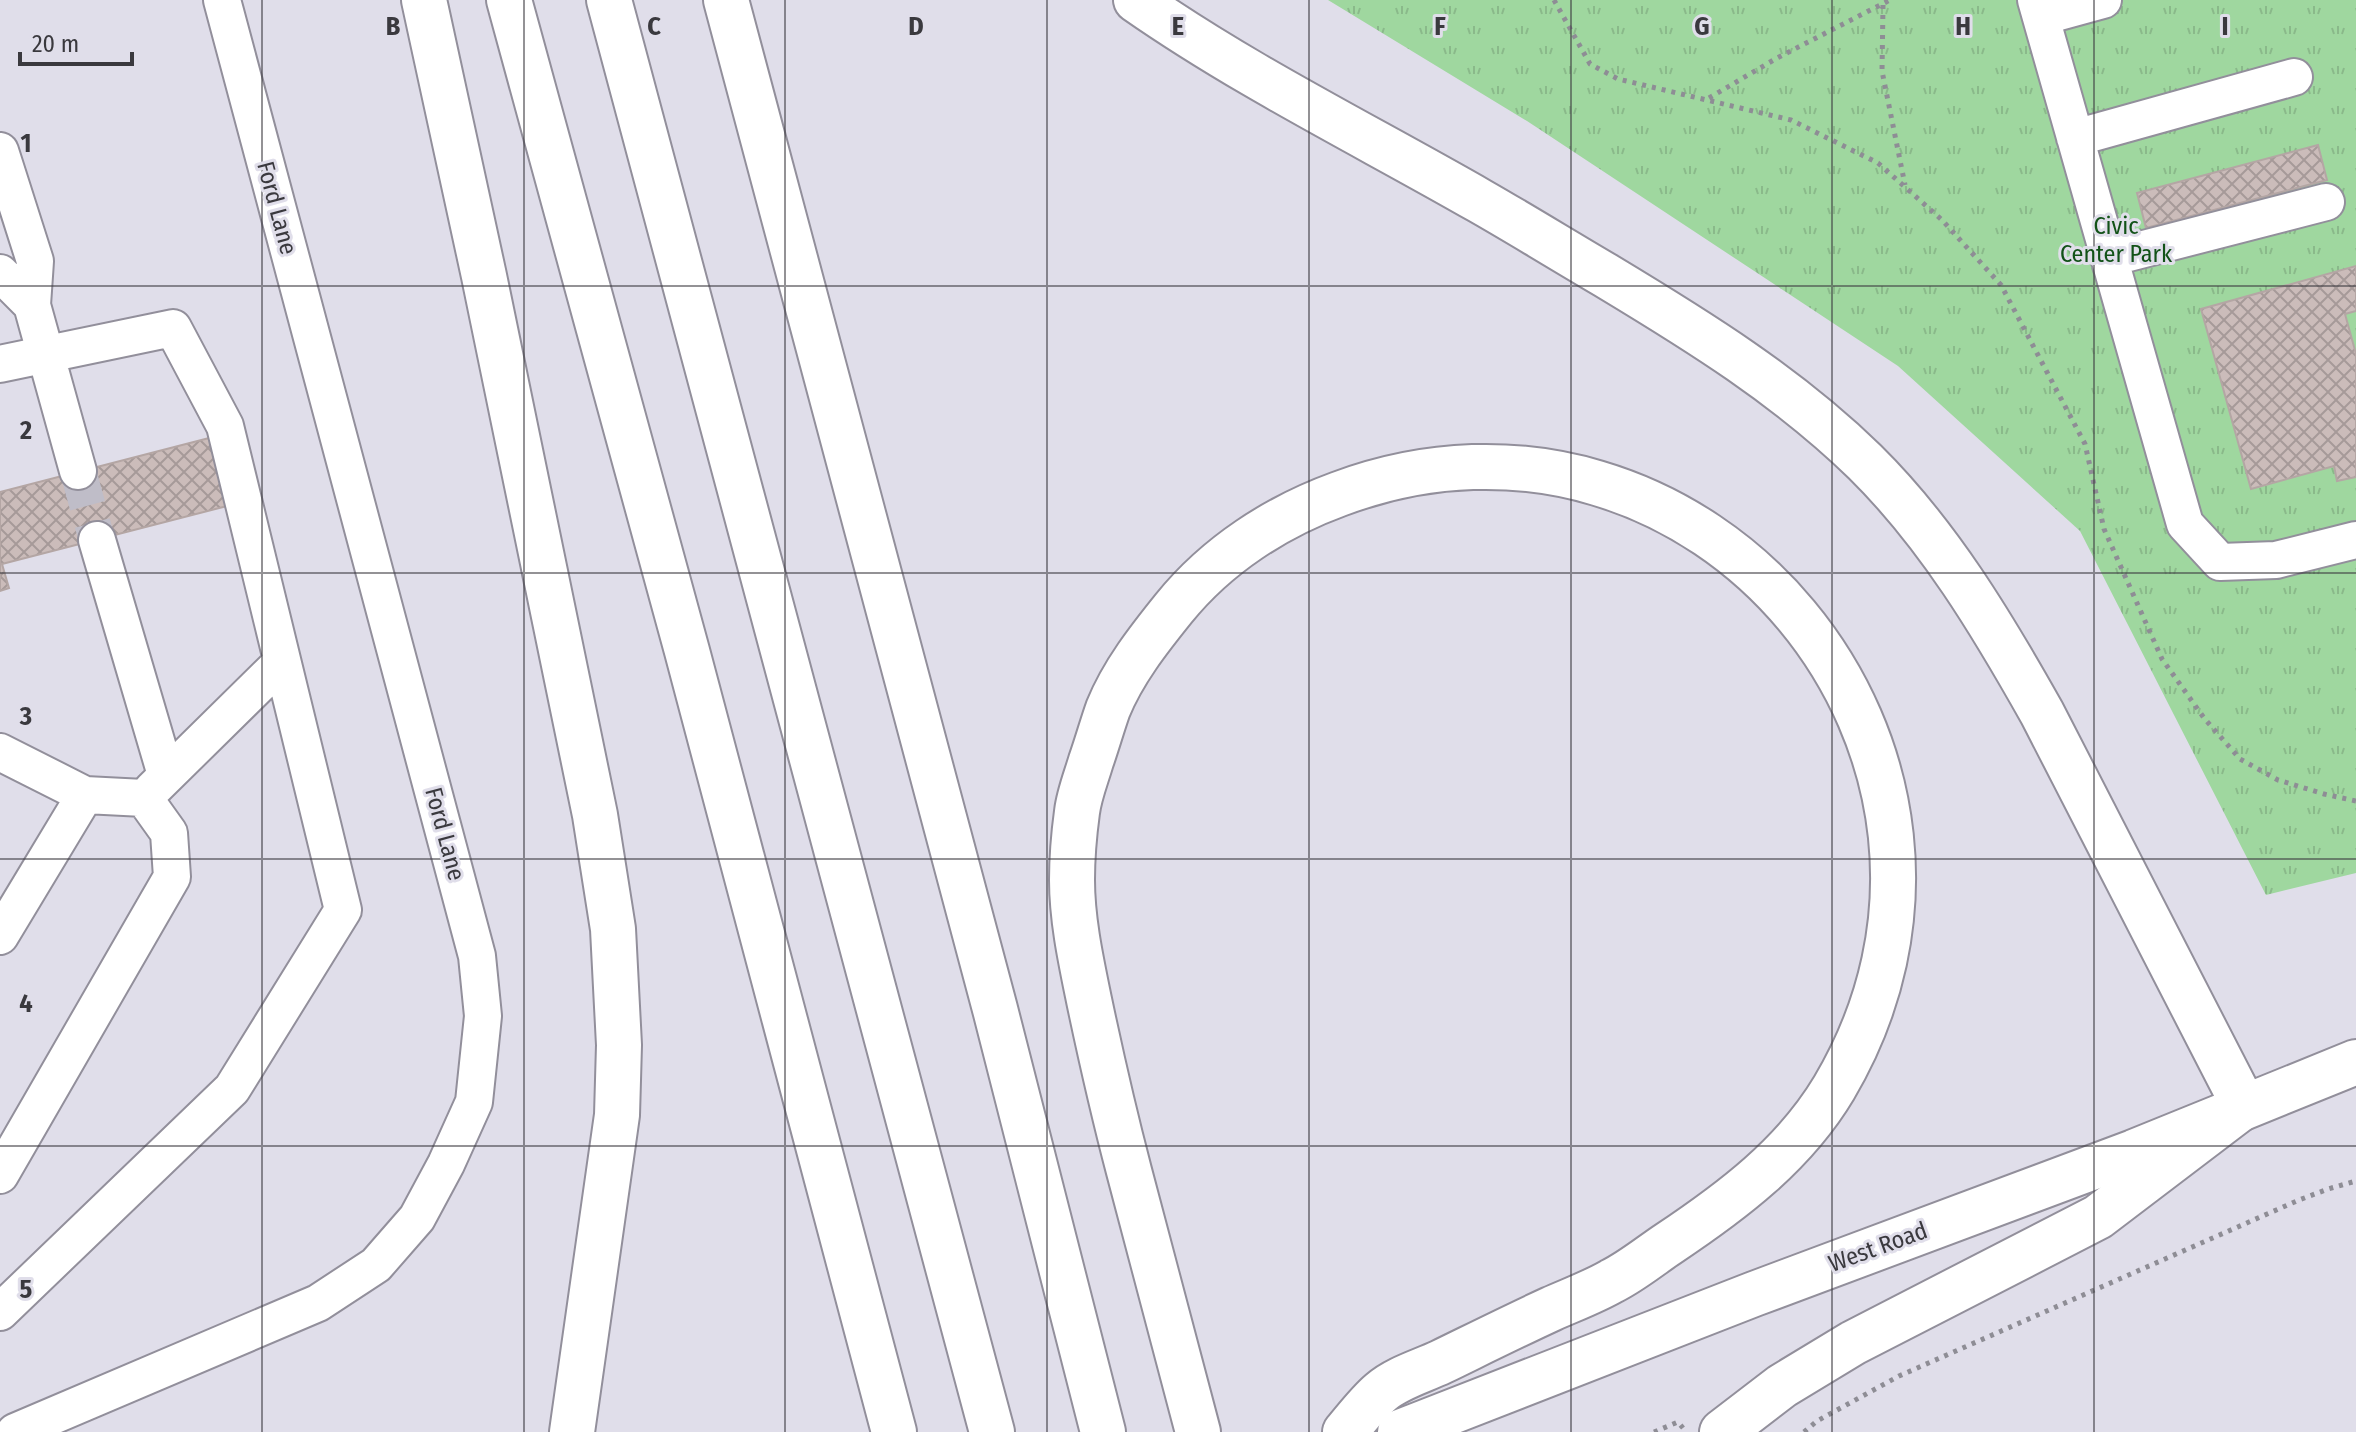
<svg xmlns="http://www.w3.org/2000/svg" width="2356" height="1432" font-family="'Fira Sans Condensed',sans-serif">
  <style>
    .grass { fill: url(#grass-tufts) }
    .building { fill: url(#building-cross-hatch); stroke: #b4a6a4; stroke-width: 2 }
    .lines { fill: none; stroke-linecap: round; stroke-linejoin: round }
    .minor-tunnel { stroke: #bfbdc8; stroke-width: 36; stroke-dasharray: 36 18; stroke-linecap: butt }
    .minor-casing { stroke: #928f9b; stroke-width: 40 }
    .major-casing { stroke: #928f9b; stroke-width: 48 }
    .highway-casing { stroke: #928f9b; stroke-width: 48 }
    .path { stroke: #8e8d95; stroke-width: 5; stroke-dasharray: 4 6; stroke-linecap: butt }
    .minor { stroke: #fff; stroke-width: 36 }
    .major { stroke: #fff; stroke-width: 44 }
    .highway { stroke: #fff; stroke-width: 44 }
    .grid { fill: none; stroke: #3a393e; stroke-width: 2; stroke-opacity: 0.55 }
    .labels { text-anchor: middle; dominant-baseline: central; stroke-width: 6; stroke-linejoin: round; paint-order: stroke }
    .street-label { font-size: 24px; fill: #3a393e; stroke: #e0deea }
    .park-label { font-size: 24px; fill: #125218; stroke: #e0deea }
    .grid-label { font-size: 26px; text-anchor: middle; font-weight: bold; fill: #3a393e; stroke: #e0deea; stroke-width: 6; stroke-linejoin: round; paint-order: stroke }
  </style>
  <defs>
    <pattern id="grass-tufts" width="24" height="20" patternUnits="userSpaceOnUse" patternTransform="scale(2)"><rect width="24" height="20" fill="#9fd79f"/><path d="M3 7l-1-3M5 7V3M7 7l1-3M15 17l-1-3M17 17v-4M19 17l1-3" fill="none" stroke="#8ab98a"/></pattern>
    <pattern id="building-cross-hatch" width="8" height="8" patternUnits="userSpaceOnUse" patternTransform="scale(2)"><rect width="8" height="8" fill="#cbbcba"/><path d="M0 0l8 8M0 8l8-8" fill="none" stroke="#a69a99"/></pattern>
  </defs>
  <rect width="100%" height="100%" fill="#e0deea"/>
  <path class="grass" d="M1328,0H2356V873L2266,895L2080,531L1898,366L1527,121Z"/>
  <path class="building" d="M2318,145L2327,180L2146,228L2137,193Z
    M2356,266V311L2345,314L2356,354V477L2337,481L2334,466L2251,489L2201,309Z
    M213,437L231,505L2,564L9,588L0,591V492Z"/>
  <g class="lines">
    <path class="minor-tunnel" d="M78,471L97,540"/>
    <g class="minor-casing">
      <path id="minor" d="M2036,0L2185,524L2220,562L2276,560L2356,540
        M2041,17L2103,0
        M2075,138L2294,77
        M0,151L35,261L32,305L78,471
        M2109,258L2326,202
        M0,273L32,305
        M0,364L173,328L225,426L343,910L232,1089L0,1312
        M97,540L166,775
        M0,752L85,795
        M152,790L282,662
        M0,936L85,795L144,798L169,833L172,877L0,1175
        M15,1432L318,1303L376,1265L417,1218L446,1164L474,1102L483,1016L477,956L222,0"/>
    </g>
    <g class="major-casing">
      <path id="major" d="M1400,1432L1754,1294L2134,1152L2356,1062"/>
    </g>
    <g class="highway-casing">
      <path id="highway" d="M424,0L484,276L595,815L613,929L619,1045L617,1115L572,1432
        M509,0L687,651L894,1432
        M609,0L992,1432
        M726,0L995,1009L1103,1432
        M1136,0C1245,76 1365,135 1480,201C1522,225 1564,251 1605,275C1698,331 1787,386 1865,462C1938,534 1992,624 2042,713L2244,1106L2098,1217L1853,1343L1782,1386L1722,1432
        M1198,1432C1175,1345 1152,1258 1129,1171C1114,1114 1101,1057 1089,1000C1081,961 1072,920 1072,880C1072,858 1074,834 1077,812C1079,795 1086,778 1091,761C1097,744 1102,726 1108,709C1123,672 1149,639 1174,608C1217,555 1276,517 1339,494C1702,359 2031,755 1834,1088C1794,1155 1731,1202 1668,1244C1650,1256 1632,1271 1612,1281C1593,1292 1571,1300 1551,1309C1514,1326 1478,1344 1441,1362C1422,1371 1397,1378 1381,1392C1368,1403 1356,1419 1345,1432"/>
    </g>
    <path class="path" d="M1554,0L1590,64L1618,79L1791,120L1878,163L1942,220L2001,285L2085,444L2104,529L2162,659L2204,718L2240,759L2278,780L2324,794L2356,801
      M1883,5L1882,71L1905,185
      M1709,98L1777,58L1890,0
      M1654,1432L1678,1422L1683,1428
      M1804,1432L1817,1421L1899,1376L2299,1200L2328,1189L2356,1181"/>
    <use href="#minor" class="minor"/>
    <use href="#major" class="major"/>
    <use href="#highway" class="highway"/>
  </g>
  <path class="grid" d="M262,0V1432M524,0V1432M785,0V1432M1047,0V1432M1309,0V1432M1571,0V1432M1832,0V1432M2094,0V1432M0,286H2356M0,573H2356M0,859H2356M0,1146H2356"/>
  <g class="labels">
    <g class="street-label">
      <text transform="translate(277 208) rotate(75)">Ford Lane</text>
      <text transform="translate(445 834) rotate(75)">Ford Lane</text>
      <text transform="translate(1878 1247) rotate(-20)">West Road</text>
    </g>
    <g class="park-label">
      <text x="2116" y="226">Civic<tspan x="2116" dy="28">Center Park</tspan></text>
    </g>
  </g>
  <g class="grid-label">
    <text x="393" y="35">B</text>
    <text x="654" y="35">C</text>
    <text x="916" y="35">D</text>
    <text x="1178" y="35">E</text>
    <text x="1440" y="35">F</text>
    <text x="1702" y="35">G</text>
    <text x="1963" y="35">H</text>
    <text x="2225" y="35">I</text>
    <text x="26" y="152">1</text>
    <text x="26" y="439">2</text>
    <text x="26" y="725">3</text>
    <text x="26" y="1012">4</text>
    <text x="26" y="1298">5</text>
  </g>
  <path d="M20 52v12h112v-12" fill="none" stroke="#3a393e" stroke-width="4"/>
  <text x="32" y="52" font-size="24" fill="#3a393e" stroke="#e0deea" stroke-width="6" paint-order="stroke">20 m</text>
</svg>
